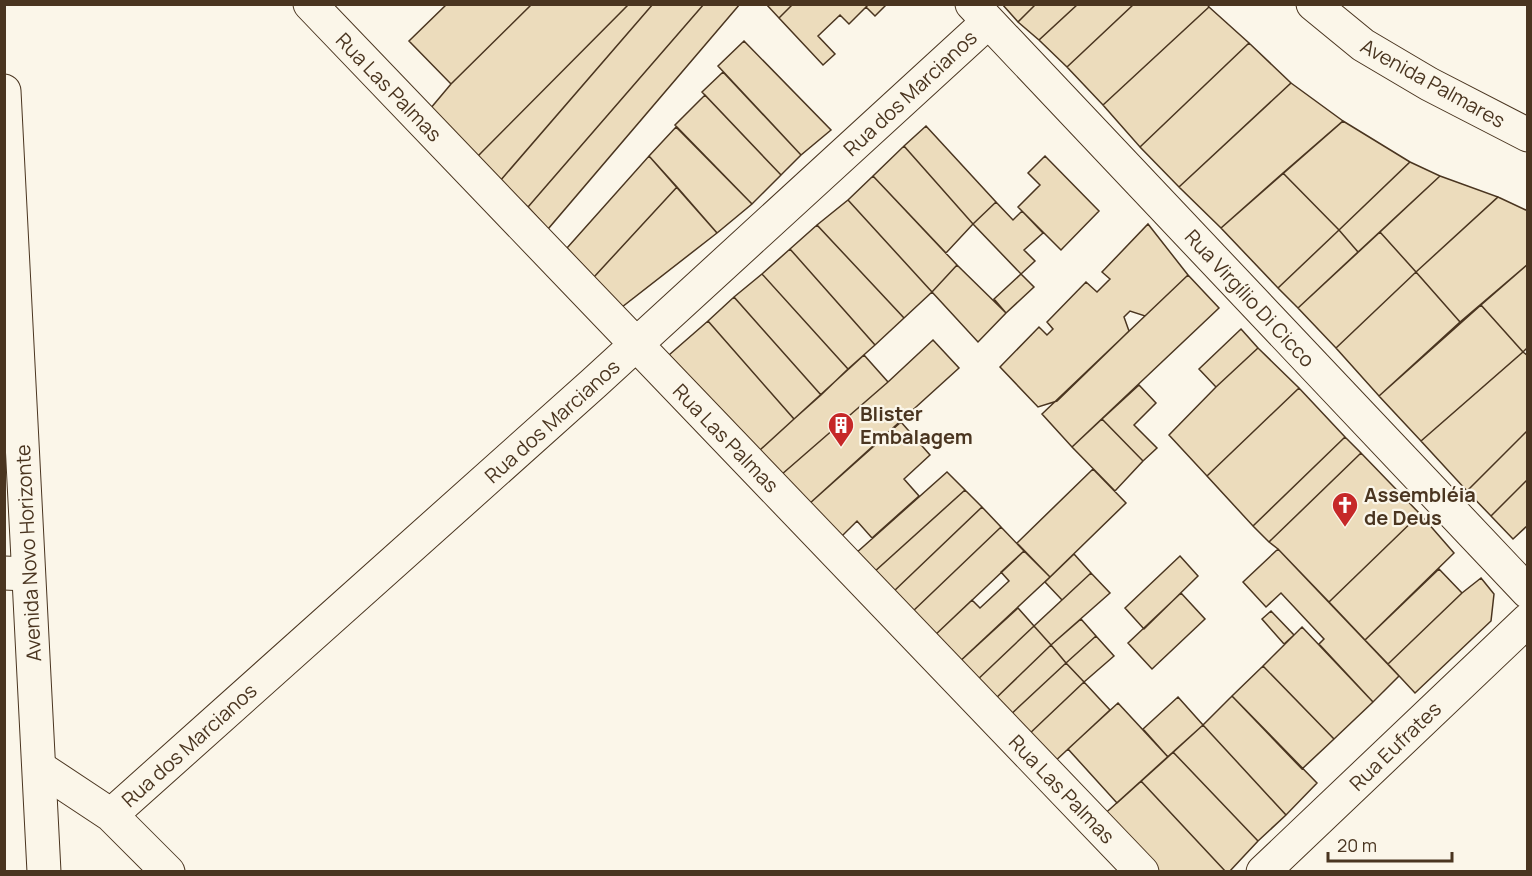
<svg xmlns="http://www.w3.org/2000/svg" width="1532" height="876" font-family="Manrope,sans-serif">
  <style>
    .building { fill: #ecdcbc; stroke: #4a3520; stroke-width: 1.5 }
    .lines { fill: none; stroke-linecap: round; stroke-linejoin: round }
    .street-casing { stroke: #4a3520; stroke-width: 35 }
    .secondary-casing { stroke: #4a3520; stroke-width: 35 }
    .primary-casing { stroke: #4a3520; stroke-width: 35 }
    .street { stroke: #fbf6e9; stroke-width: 33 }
    .secondary { stroke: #fbf6e9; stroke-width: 33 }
    .primary { stroke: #fbf6e9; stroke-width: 33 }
    .labels { text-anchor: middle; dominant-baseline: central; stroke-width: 4.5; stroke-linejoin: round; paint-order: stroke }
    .street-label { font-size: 20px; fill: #4a3520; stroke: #fbf6e9 }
    .poi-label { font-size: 20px; font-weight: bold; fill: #4a3520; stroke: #fbf6e9; text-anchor: start }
  </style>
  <rect width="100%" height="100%" fill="#fbf6e9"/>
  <path class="building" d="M447,4H532L451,84L409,41Z
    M532,4H629L477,157L430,109L451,84Z
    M629,4H653L500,181L477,157Z
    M653,4H704L528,207L500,181Z
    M704,4H740L548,229L528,207Z
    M766,4H793L779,18Z
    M793,4H869L849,24L840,15L818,36L835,54L823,65L779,18Z
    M869,4H887L875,16L866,7Z
    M1002,4H1036L1018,22Z
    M1036,4H1078L1039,40L1018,22Z
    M1078,4H1134L1067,67L1039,40Z
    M1134,4H1207L1209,7L1103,105L1067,67Z
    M1209,7L1249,43L1140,147L1103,105Z
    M744,41L831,130L801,155L718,66Z
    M1249,43L1291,83L1179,187L1140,147Z
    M723,72L801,155L781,175L702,92Z
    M1291,83L1343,121L1221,228L1179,187Z
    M705,95L781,175L752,204L675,125Z
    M1343,121L1410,162L1339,230L1283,173Z
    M926,126L996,202L973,224L904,146Z
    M676,127L752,204L717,233L649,156Z
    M904,146L973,224L946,253L873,176Z
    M649,156L677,187L594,277L567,248Z
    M1045,156L1099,211L1061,250L1018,207L1040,185L1028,173Z
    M1410,162L1440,176L1358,252L1339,230Z
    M1283,173L1339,230L1278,288L1221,228Z
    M873,176L957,265L932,292L848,200Z
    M1440,176L1498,197L1416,272L1380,232Z
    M677,187L717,233L622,307L594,277Z
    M1498,197L1528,211V264L1460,322L1416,272Z
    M848,200L932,292L904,318L817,225Z
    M996,202L1013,220L1022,211L1043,233L1024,250L1035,261L1021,274L973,224Z
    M1148,224L1188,275L1145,316L1130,311L1124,317L1129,331L1057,401L1038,407L1000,367L1039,327L1047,335L1053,329L1047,322L1086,282L1097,292L1110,279L1102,272Z
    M817,225L904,318L875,345L790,249Z
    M1339,230L1358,252L1298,308L1278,288Z
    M1380,232L1416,272L1336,348L1298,308Z
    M790,249L875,345L848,369L762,274Z
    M1528,264V347L1523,352L1481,305Z
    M957,265L1006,313L978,342L932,292Z
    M1416,272L1460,322L1379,396L1336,348Z
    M762,274L848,369L821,395L734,297Z
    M1021,274L1034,287L1006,313L994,299Z
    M1188,275L1219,308L1072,447L1042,414Z
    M734,297L821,395L794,419L708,321Z
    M1481,305L1523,352L1421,441L1379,396Z
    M708,321L794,419L760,450L669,355Z
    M1241,329L1258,348L1216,387L1199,369Z
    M933,340L959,368L809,504L781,475L888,382Z
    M1258,348L1299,388L1207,476L1169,435L1216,387Z
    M1523,352L1528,356V430L1467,491L1421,441Z
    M864,355L888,382L781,475L760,450Z
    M1139,385L1156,403L1134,425L1157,448L1143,461L1102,419Z
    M1299,388L1345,437L1253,526L1207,476Z
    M1102,419L1143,461L1115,491L1072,447Z
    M901,422L930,455L904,479L919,496L872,538L857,521L840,538L809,504Z
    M1528,430V479L1491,516L1467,491Z
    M1345,437L1361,453L1269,542L1253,526Z
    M1361,453L1420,514L1329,602L1278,549L1269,542Z
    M1093,469L1126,503L1050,577L1017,543Z
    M947,472L965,490L873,573L855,554Z
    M1528,479V525L1513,539L1491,516Z
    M965,490L982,507L893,592L873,573Z
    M982,507L1001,527L911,613L893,592Z
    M1420,514L1454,553L1365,640L1329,602Z
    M1001,527L1024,551L933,637L911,613Z
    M1278,549L1399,676L1373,702L1319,644L1324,639L1281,593L1266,607L1243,582Z
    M1024,551L1050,577L957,664L933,637L972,600L980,608L1009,581L1001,572Z
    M1074,554L1091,573L1062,600L1045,582Z
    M1180,556L1198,576L1144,629L1125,608Z
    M1439,569L1462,593L1388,664L1365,640Z
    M1091,573L1110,593L1051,645L1034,626Z
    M1481,578L1494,594L1491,621L1415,693L1388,664L1462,593Z
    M1181,593L1205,619L1152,669L1128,643Z
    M1018,608L1034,626L975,682L957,664Z
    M1271,611L1294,635L1284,644L1262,619Z
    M1081,619L1096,636L1066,663L1051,645Z
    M1034,626L1051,645L993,701L975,682Z
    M1302,627L1373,702L1334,739L1263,666Z
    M1096,636L1114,656L1084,682L1066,663Z
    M1051,645L1066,663L1008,717L993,701Z
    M1066,663L1084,682L1027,736L1008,717Z
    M1263,666L1334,739L1302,769L1232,696Z
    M1084,682L1110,710L1052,764L1027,736Z
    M1232,696L1317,783L1286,815L1203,725Z
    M1178,697L1203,725L1168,757L1143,729Z
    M1118,703L1168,757L1117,803L1068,749Z
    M1203,725L1286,815L1258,841L1173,752Z
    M1173,752L1258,841L1229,872H1226L1141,781Z
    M1141,781L1226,872H1151L1099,819Z"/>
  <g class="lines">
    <g class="street-casing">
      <path id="street" d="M310,4L1142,872
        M972,4L1528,592
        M4,573L28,574
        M40,768L111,815L168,872
        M111,815L594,383L988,22
        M1263,872L1528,620"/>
    </g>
    <g class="secondary-casing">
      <path id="secondary" d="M1313,4L1363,45L1429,84L1528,135"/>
    </g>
    <g class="primary-casing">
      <path id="primary" d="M4,91L44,872"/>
    </g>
    <use href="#street" class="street"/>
    <use href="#secondary" class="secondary"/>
    <use href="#primary" class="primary"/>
  </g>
  <defs>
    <g id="building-pin" transform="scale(1.35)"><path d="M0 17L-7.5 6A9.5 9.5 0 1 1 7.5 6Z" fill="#c62828" stroke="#fbf6e9"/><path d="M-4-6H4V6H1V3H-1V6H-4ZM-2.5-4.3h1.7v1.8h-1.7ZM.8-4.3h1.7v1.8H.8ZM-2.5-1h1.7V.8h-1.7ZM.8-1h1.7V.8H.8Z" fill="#fff"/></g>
    <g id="church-pin" transform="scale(1.35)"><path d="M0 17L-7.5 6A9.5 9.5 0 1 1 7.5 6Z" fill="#c62828" stroke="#fbf6e9"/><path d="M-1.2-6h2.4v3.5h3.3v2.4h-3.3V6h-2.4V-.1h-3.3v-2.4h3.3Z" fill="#fff"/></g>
  </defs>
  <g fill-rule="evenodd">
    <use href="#building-pin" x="841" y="425"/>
    <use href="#church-pin" x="1345" y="505"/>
  </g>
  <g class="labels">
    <g class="street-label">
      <text transform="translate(1433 83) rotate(29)">Avenida Palmares</text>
      <text transform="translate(389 87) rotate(46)">Rua Las Palmas</text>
      <text transform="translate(910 93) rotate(-43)">Rua dos Marcianos</text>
      <text transform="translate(1250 298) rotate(47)">Rua Virgílio Di Cicco</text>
      <text transform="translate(552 421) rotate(-42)">Rua dos Marcianos</text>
      <text transform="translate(726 438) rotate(46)">Rua Las Palmas</text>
      <text transform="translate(28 553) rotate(-93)">Avenida Novo Horizonte</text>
      <text transform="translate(189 745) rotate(-42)">Rua dos Marcianos</text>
      <text transform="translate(1395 746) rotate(-44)">Rua Eufrates</text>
      <text transform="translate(1062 789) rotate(46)">Rua Las Palmas</text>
    </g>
    <g class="poi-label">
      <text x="860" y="413">Blister<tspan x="860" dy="23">Embalagem</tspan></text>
      <text x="1364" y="494">Assembléia<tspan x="1364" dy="23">de Deus</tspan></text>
    </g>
  </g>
  <rect width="1532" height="876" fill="none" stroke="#4a3520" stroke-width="12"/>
  <path d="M1328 852v9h124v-9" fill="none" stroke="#4a3520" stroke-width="3"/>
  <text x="1337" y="852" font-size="18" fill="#4a3520" stroke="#fbf6e9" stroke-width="4.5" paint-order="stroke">20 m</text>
</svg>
